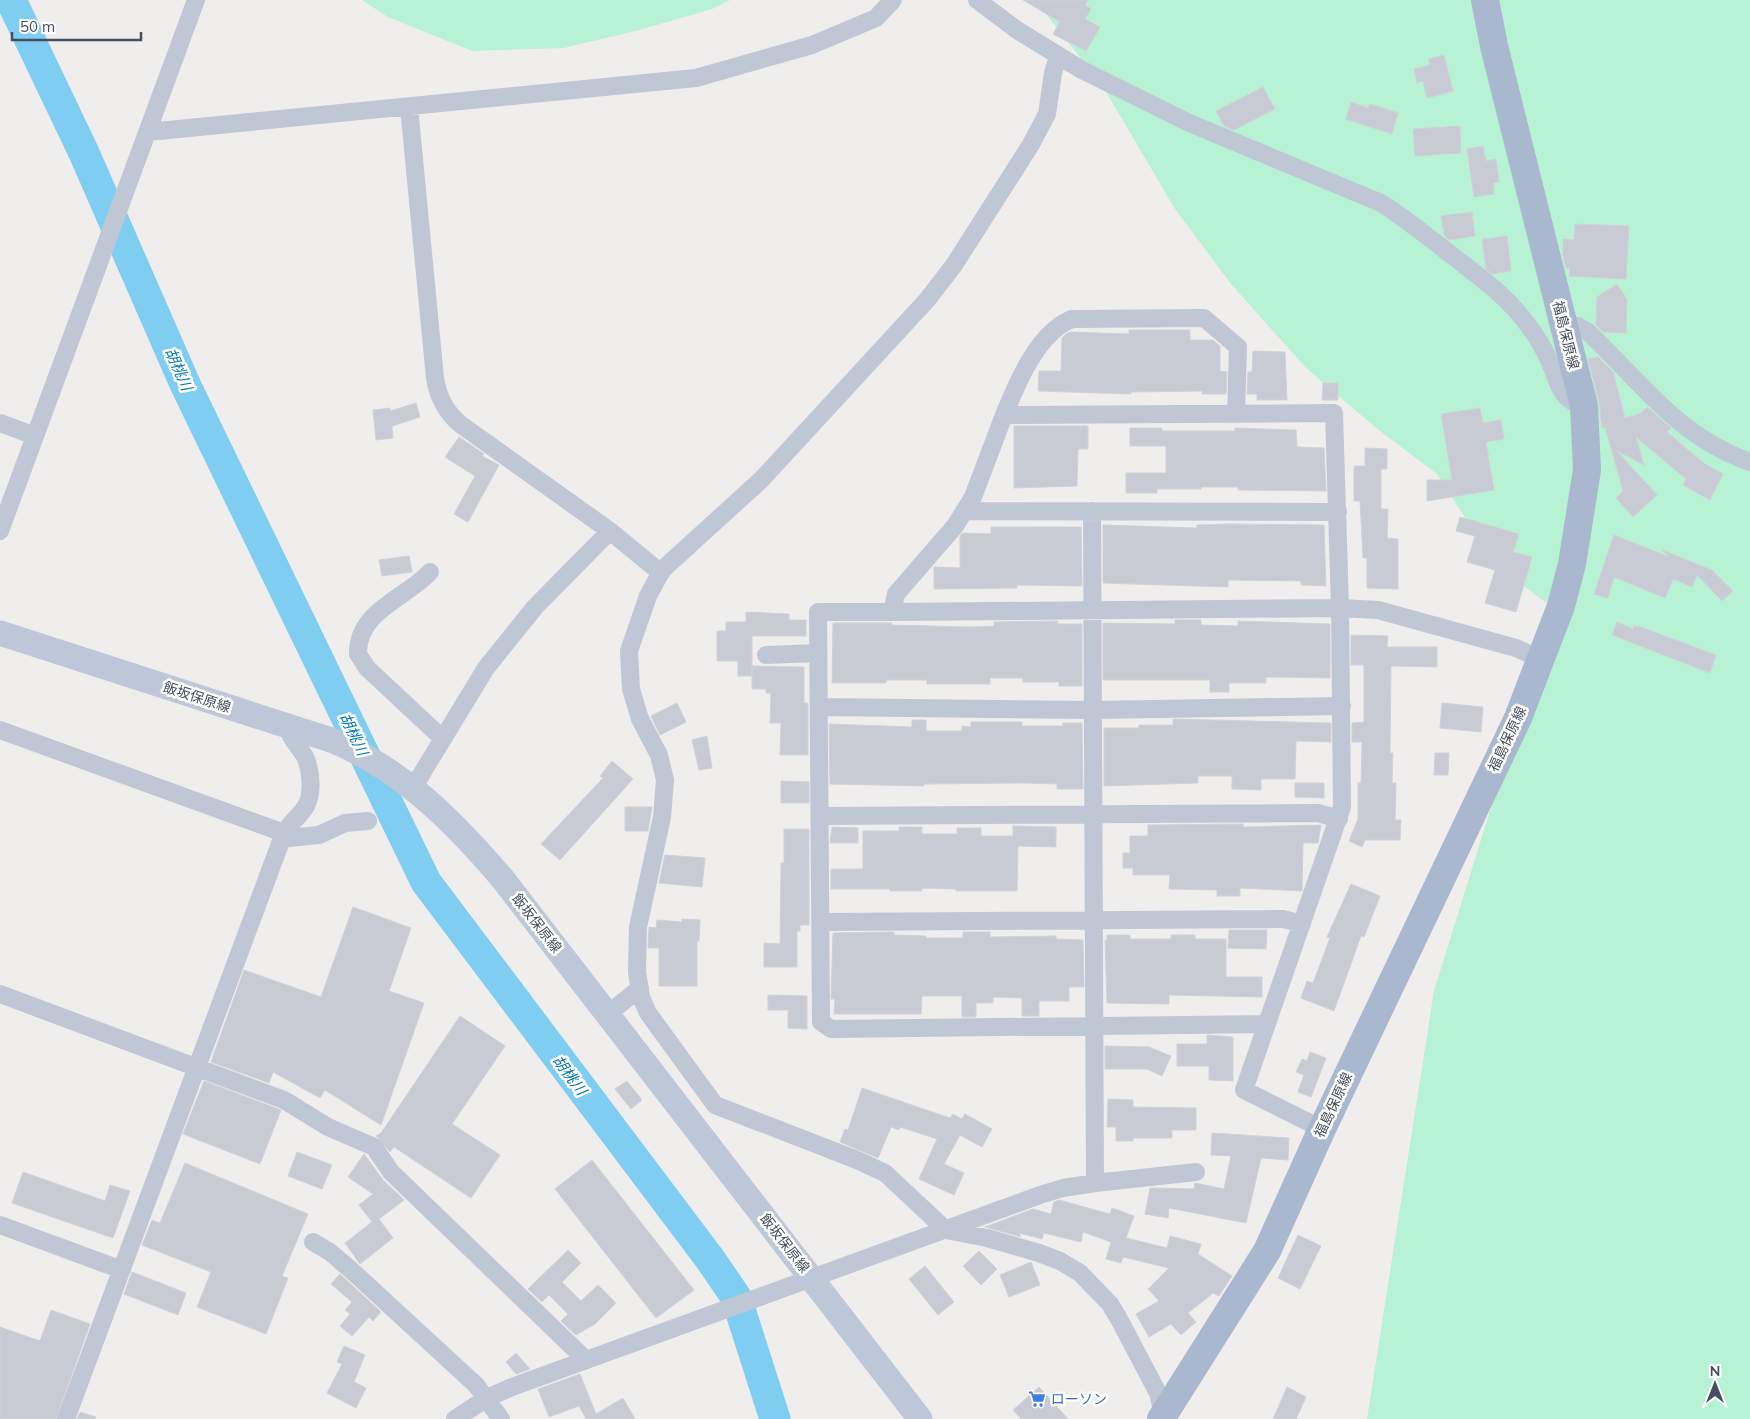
<svg xmlns="http://www.w3.org/2000/svg" width="1750" height="1419" font-family="Mulish,'Noto Sans JP',sans-serif">
  <style>
    .green { fill: #b7f2d4 }
    .lines { fill: none; stroke-linecap: round; stroke-linejoin: round }
    .river { stroke: #80cdf2; stroke-width: 31 }
    .building { fill: #c8cbd3; stroke: #d0d2d9 }
    .minor { stroke: #bfc7d4; stroke-width: 18 }
    .secondary { stroke: #bec7d8; stroke-width: 25 }
    .primary { stroke: #aab8cf; stroke-width: 28 }
    .labels { text-anchor: middle; dominant-baseline: central; stroke-width: 5; stroke-linejoin: round; paint-order: stroke }
    .street-label { font-size: 14px; fill: #444e5c; stroke: #fff }
    .shop-label { font-size: 14px; fill: #366cbe; stroke: #fff; text-anchor: start }
    .water-label { font-size: 15px; font-style: italic; fill: #0178b1; stroke: #fff }
  </style>
  <rect width="100%" height="100%" fill="#f0eded"/>
  <path class="green" d="M362,0H730L712,9L639,30L564,48L472,51L388,17Z
    M1035,0H1750V1419H1367L1434,991L1553,608L1495,564L1437,474L1376,428L1306,368L1231,284L1175,209L1102,85Z"/>
  <g class="lines">
    <path class="river" d="M11,0L84,153L185,384L426,882L710,1259L736,1297L775,1419"/>
  </g>
  <path class="building" d="M1023,0H1088L1085,5L1091,9L1085,19L1100,27L1086,51L1053,34L1060,22Z
    M1444,55L1453,91L1427,98L1423,81L1417,83L1414,69L1430,65L1428,59Z
    M1263,87L1275,109L1234,130L1224,126L1216,111Z
    M1351,102L1368,108L1370,104L1398,113L1392,134L1346,119Z
    M1460,126L1461,153L1415,156L1413,129Z
    M1483,146L1486,161L1496,159L1499,182L1493,183L1494,194L1474,197L1467,149Z
    M1472,212L1475,236L1449,240L1444,235L1441,216Z
    M1575,224L1629,226L1626,279L1569,276L1570,268H1566L1563,256V239L1574,240Z
    M1507,236L1511,271L1492,274L1486,269L1482,239Z
    M1617,284L1627,299L1626,333L1603,332L1596,325L1597,297Z
    M1129,330H1190V340H1213L1220,346V371L1227,372L1226,394H1202V391L1131,392V394L1038,391L1039,371H1061L1062,338L1066,334L1070,332L1129,334Z
    M1253,351L1285,352L1287,400H1257V394H1247L1248,372H1252Z
    M1598,357L1613,372L1625,418L1641,413L1647,407L1671,428L1667,432L1705,464L1723,474L1710,500L1683,485L1686,479L1636,437L1644,465L1617,451L1657,495L1633,517L1616,498L1623,491L1605,427L1602,428L1599,402L1588,359Z
    M1323,383H1338V400H1322Z
    M416,403L420,417L392,426L393,438L376,440L373,410L390,408V411Z
    M1480,408L1483,423L1501,420L1504,439L1486,442L1494,490L1427,501V480H1452L1441,414Z
    M1014,426H1088V449H1078L1077,486L1014,488Z
    M1130,428H1162V431H1235V428L1296,430L1297,447L1324,448L1326,491L1238,490V487H1201V489H1157V493H1126V473H1166V446H1130Z
    M459,437L484,454L482,456L499,465L468,522L454,514L475,476L445,457Z
    M1365,448L1387,449V469H1381V509H1388L1387,538L1398,539V589L1367,588V558H1363L1360,501H1354V466H1365Z
    M1460,517L1519,534L1513,552L1532,557L1516,612L1485,603L1495,570L1467,562L1475,536L1456,531Z
    M1229,524L1324,525L1326,586L1301,585V581L1228,580V587L1103,583V525L1197,528V525Z
    M991,527H1081L1082,586L1017,585V588L934,589V567L960,568V536L963,533L991,534Z
    M1614,535L1669,557L1662,550L1712,570L1733,591L1722,601L1697,575L1692,587L1673,579L1665,598L1614,577L1608,598L1594,594Z
    M409,556L412,572L382,576L379,560Z
    M746,612L789,614V620H806V636H752V676H738V661H717V631H726V622H746Z
    M1175,620H1201V625L1238,626V621L1330,624V678L1266,677V683H1229V692H1210V680H1103V623L1175,624Z
    M1058,621V624H1082V686H1059V682H1023V678H990V684H927V680H886V683H832L833,623H892V625L970,627L994,626V622Z
    M1617,622L1633,629L1634,626L1641,627L1716,655L1710,673L1612,635Z
    M1351,635L1388,636L1387,647H1437V667L1391,666L1390,753H1393L1392,783H1396L1395,820H1401L1400,840H1365L1362,847L1349,841L1358,819V783H1361L1362,742H1352V723L1364,722V665H1351Z
    M752,666L804,667V703H808V755H780L781,723H770L771,693H766V689H752Z
    M677,703L686,722L660,735L651,716Z
    M1442,703L1483,707L1481,732L1440,728Z
    M1173,719L1331,723V742L1296,741L1295,779H1261V790L1232,789V776H1198V783L1104,786V728H1139V725H1173Z
    M912,720H926V731H962V726L971,727V722H1022V726H1063V723H1082L1083,789H1057V784L1023,783L924,784V786L830,784L829,724L912,727Z
    M707,736L712,768L699,770L692,740Z
    M1435,753H1449L1448,775H1434Z
    M612,761L633,779L560,860L541,844L603,778L600,776Z
    M781,781L809,782V803H781Z
    M1295,783H1324V798L1295,797Z
    M625,807H652L648,831H625Z
    M1243,824V827L1321,825L1318,843H1303L1302,891L1240,888V896H1217V890L1169,889L1170,875H1133V868H1123V853H1130V836H1148V825Z
    M1013,826L1056,827V847L1018,846L1017,891H956V889L922,888V891H890V889H831V869H863V831H899V827H922V834H957V828H981V836H1013Z
    M832,827L858,828V843H830Z
    M784,829H809V925H800V931H797V967H764V943L780,944L781,863H784Z
    M665,855L705,858L702,887L659,883Z
    M1351,884L1380,896L1364,937L1361,936L1334,1011L1301,998L1307,981L1313,983L1330,938L1327,937Z
    M353,907L411,928L389,991L424,1003L381,1125L325,1090L320,1098L273,1072L269,1083L211,1062L244,970L321,997Z
    M682,919L700,920L699,941H697V986H659V948H648L649,927L656,928L657,920L682,922Z
    M1229,930H1267L1266,949L1228,948Z
    M894,932V935L926,936V938H963V932H990V937L1056,936V939L1083,940L1084,987H1069V1001H1039V1016H1022V998L993,997V1003H976V1017H962V996H922L921,1014H834L835,999H831L833,933Z
    M1107,935H1130V939H1171V935H1195V939H1226V977H1262V997L1169,995V1004L1107,1003L1105,940H1107Z
    M768,995L807,996V1029L788,1028V1010H768Z
    M460,1016L505,1046L452,1124L500,1155L471,1198L394,1147L390,1152L376,1136L381,1133Z
    M1207,1035L1233,1037V1081L1209,1080V1066H1177V1044H1207Z
    M1105,1046L1149,1047L1171,1056L1162,1076L1147,1069H1105Z
    M1310,1052L1326,1058L1311,1097L1298,1092L1304,1075L1296,1072L1302,1059L1307,1061Z
    M204,1081L281,1110L260,1164L183,1134Z
    M627,1081L642,1100L631,1109L615,1089Z
    M862,1088L950,1118L953,1114L962,1119L965,1114L992,1129L982,1147L960,1135L944,1164L964,1173L954,1195L919,1179L937,1139L900,1127L899,1130L891,1127L878,1158L840,1142L845,1129L848,1130Z
    M1108,1099L1133,1100V1107L1196,1108V1130H1172V1138H1133V1141H1116V1127H1107Z
    M1212,1133L1289,1138L1288,1160L1261,1158L1246,1223L1169,1208L1168,1218L1145,1214L1150,1188L1194,1189L1195,1183L1224,1189L1231,1156L1211,1155Z
    M297,1152L332,1165L322,1189L288,1176Z
    M364,1154L383,1180L404,1200L379,1219L393,1238L360,1264L345,1243L372,1222L359,1205L373,1194L348,1177Z
    M592,1160L694,1290L656,1318L555,1189Z
    M185,1163L308,1214L282,1276L288,1278L266,1334L197,1307L211,1272L142,1245L152,1220L160,1223Z
    M23,1172L105,1201L110,1185L130,1191L113,1238L12,1203Z
    M1059,1200L1110,1214L1112,1208L1134,1216L1126,1238L1167,1248L1170,1236L1201,1244L1198,1254L1232,1276L1219,1296L1213,1293L1188,1313L1196,1322L1181,1335L1171,1324L1149,1337L1136,1314L1159,1301L1148,1289L1169,1268L1123,1257L1121,1263L1106,1259L1111,1242L1083,1232L1081,1242L1044,1233L1042,1239L1019,1233L1021,1237L985,1227L1033,1209L1051,1214L1054,1202Z
    M1298,1235L1321,1246L1300,1289L1278,1278Z
    M568,1250L581,1263L562,1282L581,1301L598,1285L616,1303L595,1324L576,1335L561,1321L568,1314L549,1295L542,1302L528,1289Z
    M979,1251L997,1269L981,1285L963,1266Z
    M1031,1262L1040,1285L1009,1297L1000,1275Z
    M925,1266L954,1302L938,1315L909,1279Z
    M132,1272L186,1293L178,1315L124,1294Z
    M340,1274L381,1312L373,1321L369,1317L352,1336L340,1326L350,1314L345,1310L352,1302L331,1284Z
    M51,1310L90,1324L56,1419H0V1327L40,1341Z
    M344,1346L365,1355L354,1382L366,1388L356,1408L327,1393L342,1364L337,1362Z
    M516,1353L530,1369L516,1374L506,1362Z
    M580,1374L596,1414L623,1398L635,1419H586L579,1406L549,1417L538,1389Z
    M1039,1387L1068,1419H1021L1013,1410Z
    M1287,1387L1306,1397L1296,1419H1273Z
    M80,1412L96,1417L95,1419H77Z"/>
  <g class="lines">
    <path class="minor" d="M977,0L1017,30L1082,70L1187,122L1381,203C1402,216 1420,231 1440,246C1472,272 1506,293 1530,328C1537,337 1543,347 1548,358C1558,379 1558,400 1584,406
      M1058,57L1053,73L1047,114L1030,146L954,265L927,300L761,480L662,570L648,596L629,651L631,689L640,719L659,755L665,780L662,817L638,927L637,972L641,997L648,1013L715,1105L857,1160L885,1173L946,1230L987,1238L1039,1253L1060,1261L1080,1273L1110,1304L1119,1319L1158,1393L1164,1418
      M409,107L435,378C438,397 445,411 460,424L610,531L661,573
      M148,132L696,78L812,45L876,18L893,0
      M1563,324L1578,326L1588,332C1641,382 1678,437 1750,462
      M1004,415C1017,383 1038,332 1072,319L1204,318L1238,347L1236,414
      M0,423L35,436
      M965,511L1338,512
      M0,531L196,0
      M430,572C405,599 357,611 358,654L367,668L443,739
      M892,612L1340,608L1378,610L1516,648L1541,659
      M766,655L818,653
      M819,707L1093,710L1342,706
      M0,730L284,833L288,838L319,835L345,823L368,821
      M413,788L486,668L535,607L610,531
      M821,816L1318,813L1339,819
      M821,922L1283,919L1302,924
      M0,994L284,1100L328,1127L374,1147L391,1172L586,1360
      M608,1014L640,988
      M1267,1024L831,1029L821,1022L818,612H892L896,594L955,526L973,497L1004,415L1334,413L1340,608L1342,807L1244,1090L1322,1129
      M1095,1183L1196,1172
      M0,1225L122,1270
      M313,1242L330,1252L351,1270L476,1385L501,1419
      M66,1419L284,833C290,823 300,816 306,806C313,794 311,772 306,759C303,751 295,744 291,736L292,727
      M455,1419L487,1398L512,1387L1040,1195L1063,1188L1095,1183L1092,511"/>
    <path class="secondary" d="M0,633L331,740C402,769 453,821 502,878L920,1419"/>
    <path class="primary" d="M1161,1419L1267,1251L1322,1129L1518,718L1561,606L1572,564L1587,470L1584,406L1494,46L1485,0"/>
  </g>
  <defs>
    <g id="supermarket-bare" transform="scale(1.35)"><path d="M-6-5.5h2.5l.6 2H6L4.5 2H-2.5L-4.4-4H-6ZM-1.5 3.2a1.3 1.3 0 1 0 .1 0ZM3 3.2a1.3 1.3 0 1 0 .1 0Z" fill="#3f7fe0" stroke="#fff" stroke-width="2.5" paint-order="stroke"/></g>
  </defs>
  <g fill-rule="evenodd">
    <use href="#supermarket-bare" x="1037" y="1399"/>
  </g>
  <g class="labels">
    <g class="street-label">
      <text transform="translate(1566 335) rotate(76)">福島保原線</text>
      <text transform="translate(197 697) rotate(18)">飯坂保原線</text>
      <text transform="translate(1507 739) rotate(-65)">福島保原線</text>
      <text transform="translate(537 923) rotate(52)">飯坂保原線</text>
      <text transform="translate(1333 1105) rotate(-65)">福島保原線</text>
      <text transform="translate(785 1243) rotate(52)">飯坂保原線</text>
    </g>
    <g class="shop-label">
      <text x="1051" y="1399">ローソン</text>
    </g>
    <g class="water-label">
      <text transform="translate(179 369) rotate(66)">胡桃川</text>
      <text transform="translate(354 734) rotate(64)">胡桃川</text>
      <text transform="translate(570 1075) rotate(53)">胡桃川</text>
    </g>
  </g>
  <g transform="translate(1715 1384)" stroke="#ffffff" stroke-width="4" paint-order="stroke">
  <path d="M0-4L9 19L0 12L-9 19Z" fill="#444e5c"/>
  <text y="-8" font-size="14" font-weight="bold" text-anchor="middle" fill="#444e5c">N</text>
  </g>
  <path d="M12 32v8h129v-8" fill="none" stroke="#444e5c" stroke-width="2.5"/>
  <text x="20" y="32" font-size="15" fill="#444e5c" stroke="#ffffff" stroke-width="4" paint-order="stroke">50 m</text>
</svg>
